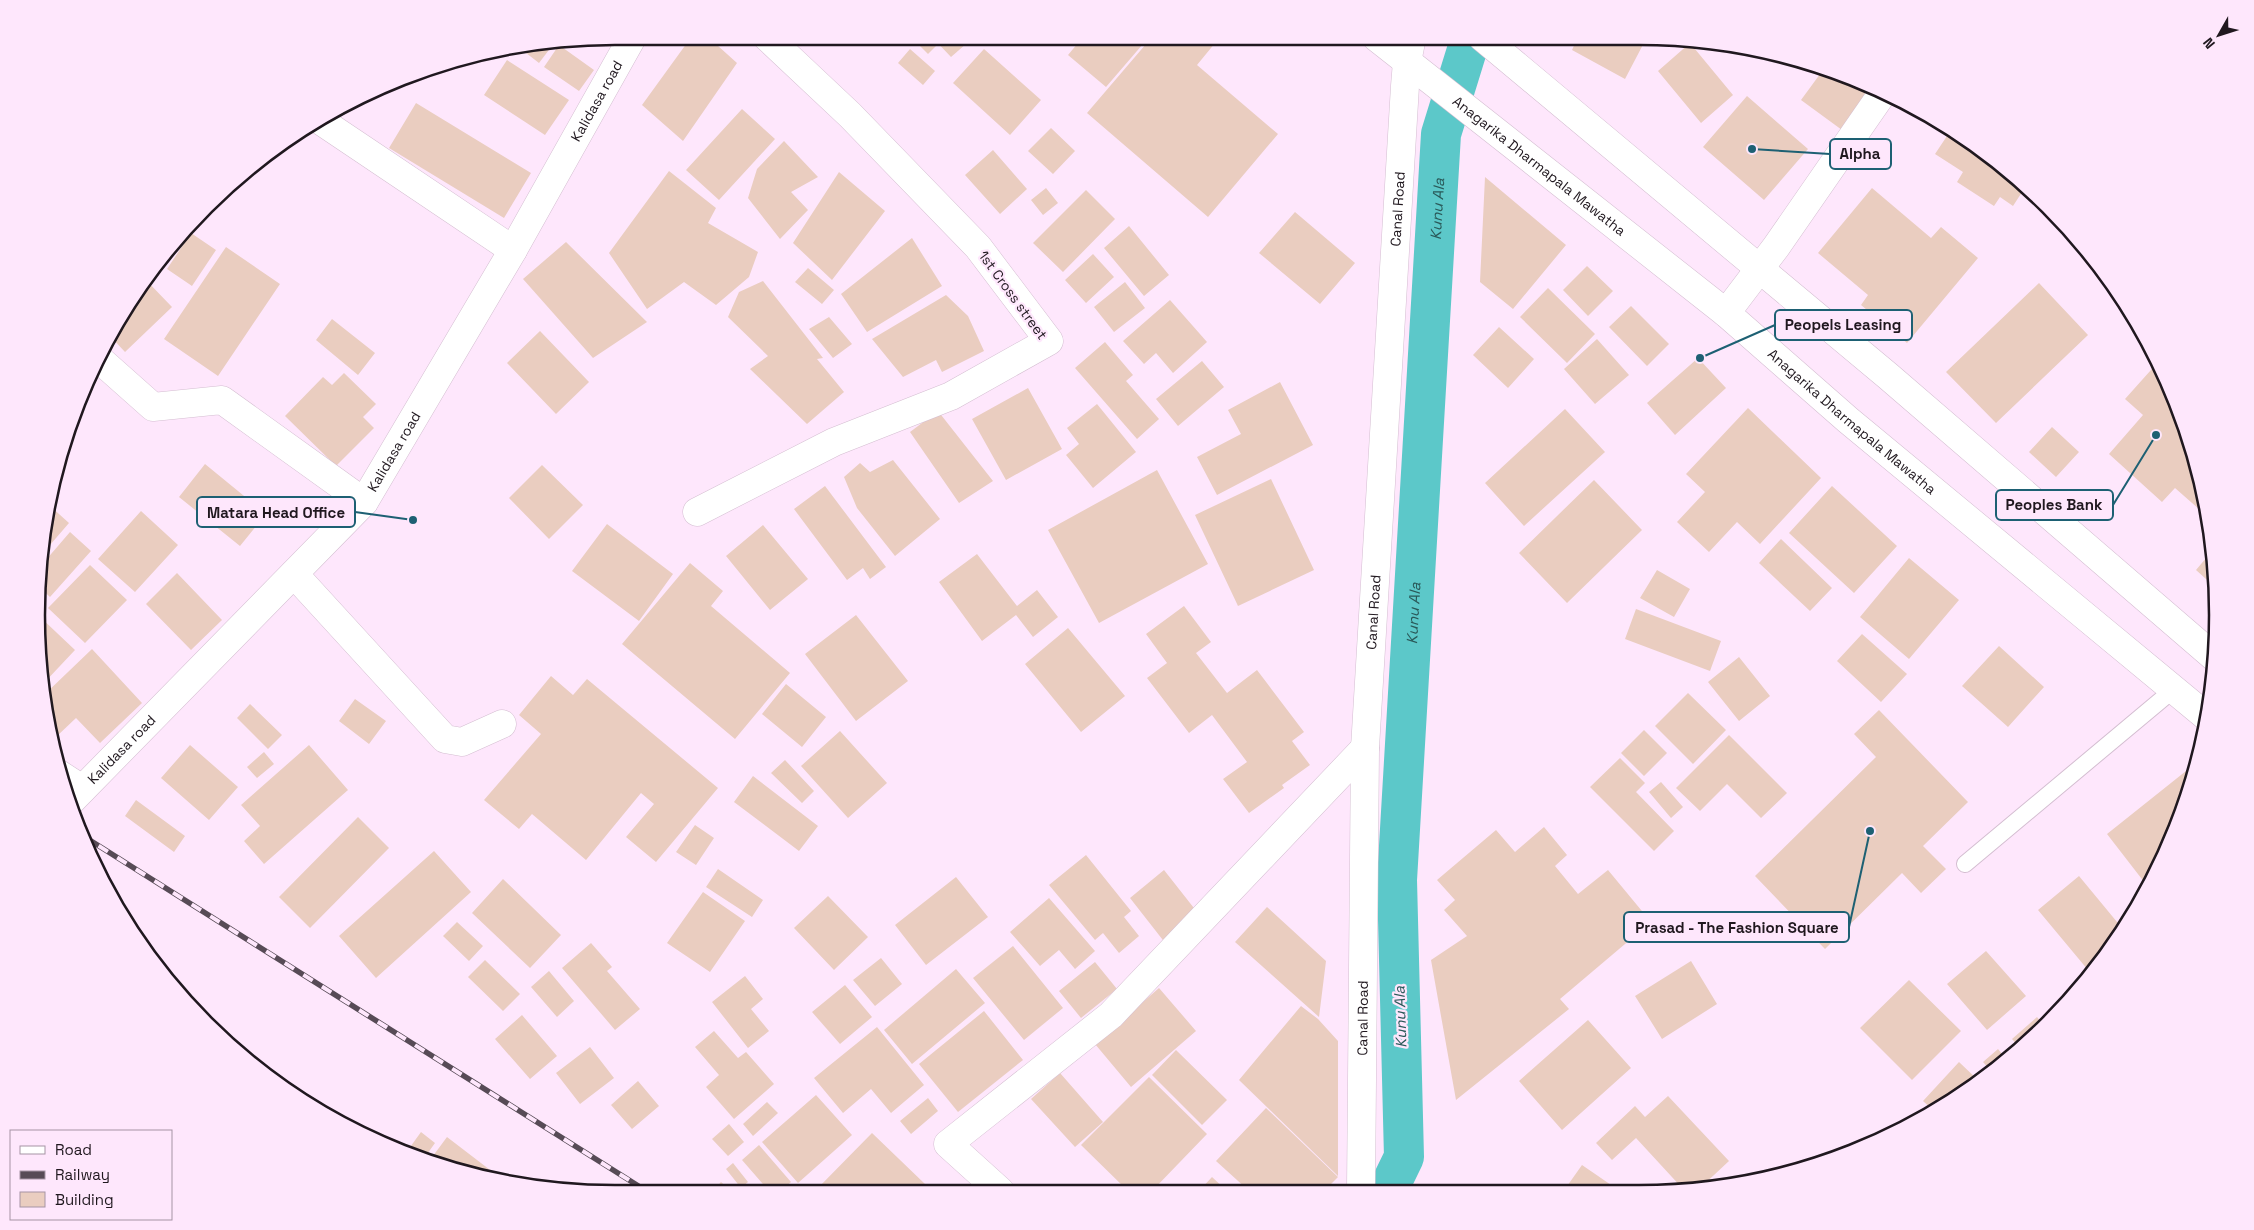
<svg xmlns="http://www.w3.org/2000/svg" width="2254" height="1230" font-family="'Space Grotesk',sans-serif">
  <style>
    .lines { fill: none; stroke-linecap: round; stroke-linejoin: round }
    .canal { stroke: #5cc8c9; stroke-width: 40 }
    .building { fill: #eacdc0 }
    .service-casing { stroke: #d4bed1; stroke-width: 18 }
    .minor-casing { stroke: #d4bed1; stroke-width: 29 }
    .tertiary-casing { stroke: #d4bed1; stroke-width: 29 }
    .trunk-casing { stroke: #d4bed1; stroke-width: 29 }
    .service { stroke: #fff; stroke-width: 16 }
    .minor { stroke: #fff; stroke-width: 28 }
    .tertiary { stroke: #fff; stroke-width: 28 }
    .trunk { stroke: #fff; stroke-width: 28 }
    .rail-casing { stroke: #574b56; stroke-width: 5.5 }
    .rail { stroke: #fee7fc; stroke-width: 4; stroke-dasharray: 11; stroke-linecap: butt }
    .labels { text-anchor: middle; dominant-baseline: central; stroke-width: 4.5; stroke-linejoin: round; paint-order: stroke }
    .street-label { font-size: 14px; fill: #20181f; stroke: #fee7fc }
    .water-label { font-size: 15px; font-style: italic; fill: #2a5959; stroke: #fee7fc }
    .rim { fill: none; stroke: #20181f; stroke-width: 2.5 }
    .leader { fill: none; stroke: #1d6073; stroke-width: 2 }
    .callout-dot { fill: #1d6073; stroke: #fee7fc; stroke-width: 2 }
    .callout { fill: #fee7fc; stroke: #1d6073; stroke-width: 2 }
    .callout-label { font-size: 15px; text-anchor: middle; font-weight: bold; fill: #20181f }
  </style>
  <rect width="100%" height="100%" fill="#fee7fc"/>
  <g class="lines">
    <path class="canal" id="s1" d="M1388,1190L1404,1157L1397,880L1441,134L1471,37"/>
  </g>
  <path class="building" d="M692,36H707L737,63L683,141L642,105Z
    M911,37H927L936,46L928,54Z
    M932,37H974L951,57Z
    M1083,37H1149L1106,87L1068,55Z
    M1152,37H1220L1197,65L1278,134L1208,217L1087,113Z
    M1578,37H1647L1625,79L1572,50Z
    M555,42L539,63L517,46Z
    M1690,43L1733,95L1701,123L1658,71Z
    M559,45L594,70L579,91L544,67Z
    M910,49L935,71L923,85L898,63Z
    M984,49L1041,100L1010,135L953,83Z
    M507,60L569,100L545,135L484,95Z
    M1823,70L1871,90L1842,130L1801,100Z
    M1747,96L1808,149L1764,200L1703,147Z
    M416,103L531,173L504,218L389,148Z
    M742,109L775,139L719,200L686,170Z
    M1051,128L1075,151L1053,174L1028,151Z
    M1951,130L2026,186L2013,206L2000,197L1994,206L1957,182L1963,172L1935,154Z
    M784,141L818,177L791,192L808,210L780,239L748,198L757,169Z
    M993,150L1027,189L1000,214L965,175Z
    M669,171L716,208L708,223L758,252L749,277L716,305L684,282L647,309L609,253Z
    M839,172L885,211L832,280L793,243Z
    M1485,177L1566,245L1513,309L1480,282Z
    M1046,188L1058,203L1043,215L1031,200Z
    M1872,188L1931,238L1941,227L1978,258L1907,343L1861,305L1868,295L1818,253Z
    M1086,190L1115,219L1063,272L1033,243Z
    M1295,212L1355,263L1320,304L1259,253Z
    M1129,226L1169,275L1144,296L1104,248Z
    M184,230L158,267L156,265L180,233Z
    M191,233L216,250L192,286L167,269Z
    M912,238L942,286L867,332L841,294Z
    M566,242L647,322L593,358L523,279Z
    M226,247L280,284L218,376L164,339Z
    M1093,254L1114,277L1086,303L1065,280Z
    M1587,266L1613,291L1588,316L1563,290Z
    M808,268L834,290L822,304L795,282Z
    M145,279L172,307L125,352L111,337L134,294Z
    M763,281L823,358L817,359L844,392L807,424L750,369L768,356L728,317L739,292Z
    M1125,282L1145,308L1114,332L1094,307Z
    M2039,283L2088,335L1996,423L1946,372Z
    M1548,288L1595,334L1567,363L1520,317Z
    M946,295L968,316L984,351L942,372L936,360L903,377L872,339Z
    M1170,300L1207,342L1173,373L1156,353L1144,364L1123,341Z
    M1631,306L1669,344L1647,366L1609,327Z
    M829,317L852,344L833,358L809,329Z
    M332,319L375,353L358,375L316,340Z
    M1499,327L1534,359L1508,388L1473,355Z
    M540,331L589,382L556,414L507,363Z
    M1597,339L1629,375L1595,404L1564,369Z
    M1105,342L1133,375L1126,381L1159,419L1137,439L1075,368Z
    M1698,358L1726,388L1675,435L1647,403Z
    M1202,361L1224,387L1178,426L1156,399Z
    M2159,361L2198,465L2205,505L2200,510L2175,488L2162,502L2109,454L2143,415L2125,399Z
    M344,373L376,404L363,417L374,428L336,466L285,416L323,377L332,385Z
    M1280,382L1313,445L1217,495L1197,457L1241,434L1228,410Z
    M1028,388L1062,449L1006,480L972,419Z
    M1097,404L1136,452L1093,488L1066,455L1079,444L1067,428Z
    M1748,408L1821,478L1760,544L1737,522L1709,552L1677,522L1705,492L1686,474Z
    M1565,409L1605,452L1524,526L1485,483Z
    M938,411L993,481L959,503L910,432Z
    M2052,427L2079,452L2056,477L2029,452Z
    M893,460L940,519L895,556L857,508L844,477L860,463L870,472Z
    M205,464L266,514L240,546L179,497Z
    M542,465L583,505L549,539L509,498Z
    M1157,470L1208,564L1099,623L1048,530Z
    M1271,479L1314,570L1238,606L1195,515Z
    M1594,480L1642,530L1567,603L1519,553Z
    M825,486L886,567L870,579L863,568L847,580L794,509Z
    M1832,486L1897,546L1854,593L1789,533Z
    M49,505L69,523L50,545L44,540Z
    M141,511L178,545L135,592L98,559Z
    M607,524L673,574L639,621L572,571Z
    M763,525L808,579L770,610L726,556Z
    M70,532L91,551L50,597L38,586L39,568Z
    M1781,539L1832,588L1810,611L1759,563Z
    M2212,551L2216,577V588L2196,570Z
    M977,554L1017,606L1037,590L1058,617L1033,637L1016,615L982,641L939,582Z
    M1909,558L1959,600L1909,659L1860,617Z
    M690,563L723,591L711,606L790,673L735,739L622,644Z
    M90,565L127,600L85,643L48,608Z
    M1657,570L1690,589L1674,617L1640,598Z
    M177,573L222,620L191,650L146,604Z
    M1184,606L1211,642L1196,653L1227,693L1257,670L1304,732L1292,741L1310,765L1282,785L1284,788L1249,813L1223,779L1247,762L1212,715L1189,733L1147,678L1167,663L1146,634Z
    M1636,609L1721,641L1710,671L1625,639Z
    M38,615L75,650L43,684L38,653Z
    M856,615L908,681L856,721L805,654Z
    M1068,628L1125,696L1081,732L1025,664Z
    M1862,634L1907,674L1881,702L1837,661Z
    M1999,646L2044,687L2008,727L1962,686Z
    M92,649L142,703L100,743L76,718L56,737L50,731L44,695Z
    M1739,657L1770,696L1739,721L1708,682Z
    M551,676L573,695L587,679L718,788L656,862L626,837L654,804L641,793L586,860L532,814L519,829L484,800L541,734L519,715Z
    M786,684L826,717L802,747L762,714Z
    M1688,693L1726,730L1693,764L1655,726Z
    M355,699L386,721L369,744L339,721Z
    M250,704L282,735L268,749L237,718Z
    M1879,710L1968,802L1923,846L1946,869L1921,893L1902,873L1825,949L1755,876L1876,757L1854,734Z
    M1644,730L1667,753L1644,776L1621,753Z
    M840,731L887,783L848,818L801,766Z
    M1729,735L1787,793L1761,818L1727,784L1700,811L1676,788Z
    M190,745L238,787L209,820L161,778Z
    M309,745L348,790L264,864L244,841L260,826L241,805Z
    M264,752L274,764L257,778L247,767Z
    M1620,758L1645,783L1636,792L1674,831L1654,851L1590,787Z
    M785,760L814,791L802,803L771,773Z
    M2186,771L2192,779L2187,801L2148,887L2107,834Z
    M753,776L818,826L799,851L734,802Z
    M1661,782L1683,807L1671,818L1649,792Z
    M136,800L185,836L174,852L125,816Z
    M358,817L389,848L310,928L279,897Z
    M695,825L714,838L696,865L676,852Z
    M1544,827L1567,855L1555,866L1578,894L1608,870L1651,922L1560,999L1569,1009L1456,1100L1431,960L1467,936L1444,910L1455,900L1437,880L1496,830L1515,852Z
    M434,851L471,892L376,978L339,936Z
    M1086,855L1131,911L1124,917L1139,936L1119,953L1103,933L1095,940L1049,885Z
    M718,869L763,900L752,917L706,887Z
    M1164,870L1201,917L1166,944L1130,898Z
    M2079,876L2122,928L2088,970L2038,910Z
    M956,877L988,917L926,965L895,925Z
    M503,879L561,935L530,968L472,913Z
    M703,892L745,921L710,972L667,943Z
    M828,896L868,937L834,970L794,928Z
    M1049,898L1095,951L1075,969L1059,950L1040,966L1010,932Z
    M1267,907L1326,961L1319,1017L1235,942Z
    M457,922L483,946L469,961L443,936Z
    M591,943L612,967L607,971L640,1009L615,1030L562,968Z
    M1013,946L1063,1008L1024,1040L973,978Z
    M1986,951L2026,996L1987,1030L1947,984Z
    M881,958L902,984L875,1006L853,980Z
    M485,960L520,994L503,1011L468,977Z
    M1691,961L1717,1004L1662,1039L1635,996Z
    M1095,962L1117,989L1081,1018L1059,991Z
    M956,969L985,1003L912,1064L884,1030Z
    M549,971L574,1001L557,1017L531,987Z
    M745,976L763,999L751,1009L769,1031L748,1048L712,1002Z
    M1909,980L1961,1031L1912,1080L1860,1028Z
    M845,985L872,1017L840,1044L812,1012Z
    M1159,988L1196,1031L1131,1087L1095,1044Z
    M188,1001L225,1031L221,1035L187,1003Z
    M1301,1006L1318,1019L1338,1041V1176L1239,1080Z
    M984,1011L1023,1060L958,1112L919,1064Z
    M522,1015L557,1056L530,1079L495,1039Z
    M2037,1017L2045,1027L2020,1048L2012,1039Z
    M1588,1020L1631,1068L1562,1130L1519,1081Z
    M877,1027L924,1085L891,1113L871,1089L843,1113L814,1078Z
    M714,1031L738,1058L746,1052L774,1084L734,1119L706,1087L719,1075L695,1047Z
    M590,1047L614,1078L580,1104L556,1073Z
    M1998,1049L2006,1059L1991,1071L1983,1062Z
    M1176,1050L1227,1100L1202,1125L1152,1075Z
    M1959,1062L1979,1081L1960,1096L1933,1110L1923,1101Z
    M1060,1073L1103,1122L1075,1147L1031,1099Z
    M1149,1077L1207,1134L1152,1191H1128L1081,1145Z
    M638,1081L659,1106L632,1129L611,1105Z
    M816,1095L852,1135L798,1183L762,1142Z
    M1668,1096L1729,1161L1699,1189H1683L1636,1138L1612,1160L1596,1143L1635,1106L1645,1117Z
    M928,1098L938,1111L911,1134L900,1121Z
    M767,1102L778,1113L753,1136L743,1124Z
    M1266,1108L1338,1177L1325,1190H1248L1216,1161Z
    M729,1124L744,1142L728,1156L712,1139Z
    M421,1132L435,1143L425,1157L408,1150Z
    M872,1133L925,1184L917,1191L814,1192Z
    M447,1137L494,1173L491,1178L465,1174L430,1160Z
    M759,1145L791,1182L780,1192H770L742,1160Z
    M733,1163L748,1182L741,1188L726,1169Z
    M1582,1165L1617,1189H1565Z
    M1212,1177L1226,1190L1199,1191Z
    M721,1182L732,1192H712Z"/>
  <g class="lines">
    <g class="service-casing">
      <path id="service" d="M1965,864L2173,690"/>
    </g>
    <g class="minor-casing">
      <g id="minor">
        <path d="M318,119L513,250"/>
        <path d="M1726,313L1776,247L1882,94"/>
        <path d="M99,359L153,407L222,400L364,502"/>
        <path d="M697,512L834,442L951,396L1049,341L978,247L850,115L766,36"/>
        <path d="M294,574L445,739L462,742L502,724"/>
        <path d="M59,774L82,789"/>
        <path id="s2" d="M1361,1190L1365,748L1405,86L1407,62L1412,37"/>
        <path d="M1000,1191L948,1144L1111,1015L1365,748"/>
      </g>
    </g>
    <g class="tertiary-casing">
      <g id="tertiary">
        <path id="s3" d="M69,803L364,502L513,250L633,36"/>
      </g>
    </g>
    <g class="trunk-casing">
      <g id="trunk">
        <path id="s4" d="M1376,37L1726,313L1848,420L2207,717"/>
        <path d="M1482,37L1888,376L2214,657"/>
      </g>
    </g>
    <use href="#service" class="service"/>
    <use href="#minor" class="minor"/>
    <use href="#tertiary" class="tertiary"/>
    <use href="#trunk" class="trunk"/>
    <g class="rail-casing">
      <path id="rail" d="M80,834L648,1192"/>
    </g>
    <use href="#rail" class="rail"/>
  </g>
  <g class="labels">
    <g class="street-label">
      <text stroke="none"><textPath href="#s3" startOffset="885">Kalidasa road</textPath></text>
      <text stroke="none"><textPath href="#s4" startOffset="208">Anagarika Dharmapala Mawatha</textPath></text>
      <text stroke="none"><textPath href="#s2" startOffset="982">Canal Road</textPath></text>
      <text transform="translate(1013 295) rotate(54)">1st Cross street</text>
      <text stroke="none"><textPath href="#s4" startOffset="612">Anagarika Dharmapala Mawatha</textPath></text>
      <text stroke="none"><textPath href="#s3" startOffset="480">Kalidasa road</textPath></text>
      <text stroke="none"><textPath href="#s2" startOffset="578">Canal Road</textPath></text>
      <text stroke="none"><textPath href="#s3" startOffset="75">Kalidasa road</textPath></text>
      <text stroke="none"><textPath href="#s2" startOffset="172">Canal Road</textPath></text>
    </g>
    <g class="water-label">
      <text stroke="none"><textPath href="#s1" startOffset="986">Kunu Ala</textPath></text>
      <text stroke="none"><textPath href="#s1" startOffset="581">Kunu Ala</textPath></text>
      <text transform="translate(1400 1017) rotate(-92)">Kunu Ala</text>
    </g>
  </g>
  <path d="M0 0H2254V1230H0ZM615 45H1639A570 570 0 0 1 2209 615V615A570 570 0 0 1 1639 1185H615A570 570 0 0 1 45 615V615A570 570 0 0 1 615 45Z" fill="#fee7fc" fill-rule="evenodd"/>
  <path class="rim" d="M615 45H1639A570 570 0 0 1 2209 615V615A570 570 0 0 1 1639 1185H615A570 570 0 0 1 45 615V615A570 570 0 0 1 615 45Z"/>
  <path class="leader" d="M1752 149L1830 154M1700 358L1775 325M2156 435L2113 505M413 520L355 512M1870 831L1849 927"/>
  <g class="callout-dot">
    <circle cx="1752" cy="149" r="5"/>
    <circle cx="1700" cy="358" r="5"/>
    <circle cx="2156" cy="435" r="5"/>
    <circle cx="413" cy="520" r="5"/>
    <circle cx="1870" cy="831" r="5"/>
  </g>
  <g class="callout">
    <rect x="1830" y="139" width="61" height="30" rx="5"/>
    <rect x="1775" y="310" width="137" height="30" rx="5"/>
    <rect x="1996" y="490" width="117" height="30" rx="5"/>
    <rect x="197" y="497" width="158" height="30" rx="5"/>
    <rect x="1624" y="912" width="225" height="30" rx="5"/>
  </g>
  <g class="callout-label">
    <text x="1860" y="159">Alpha</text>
    <text x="1843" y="330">Peopels Leasing</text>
    <text x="2054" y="510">Peoples Bank</text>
    <text x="276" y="518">Matara Head Office</text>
    <text x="1737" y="933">Prasad - The Fashion Square</text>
  </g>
  <rect x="10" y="1130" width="162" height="90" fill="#fee7fc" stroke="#a594a4"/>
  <rect x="20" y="1146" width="25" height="8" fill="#ffffff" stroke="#a594a4"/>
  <text x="55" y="1155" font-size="15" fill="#20181f">Road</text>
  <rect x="20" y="1171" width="25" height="8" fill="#574b56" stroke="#a594a4"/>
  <text x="55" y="1180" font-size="15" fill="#20181f">Railway</text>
  <rect x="20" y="1192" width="25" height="15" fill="#eacdc0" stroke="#a594a4"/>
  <text x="55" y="1205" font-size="15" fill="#20181f">Building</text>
  <g transform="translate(2219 35) rotate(231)" stroke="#fee7fc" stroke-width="4" paint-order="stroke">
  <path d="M0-4L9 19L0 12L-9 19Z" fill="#20181f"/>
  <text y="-8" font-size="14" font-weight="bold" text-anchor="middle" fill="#20181f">N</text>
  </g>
</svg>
